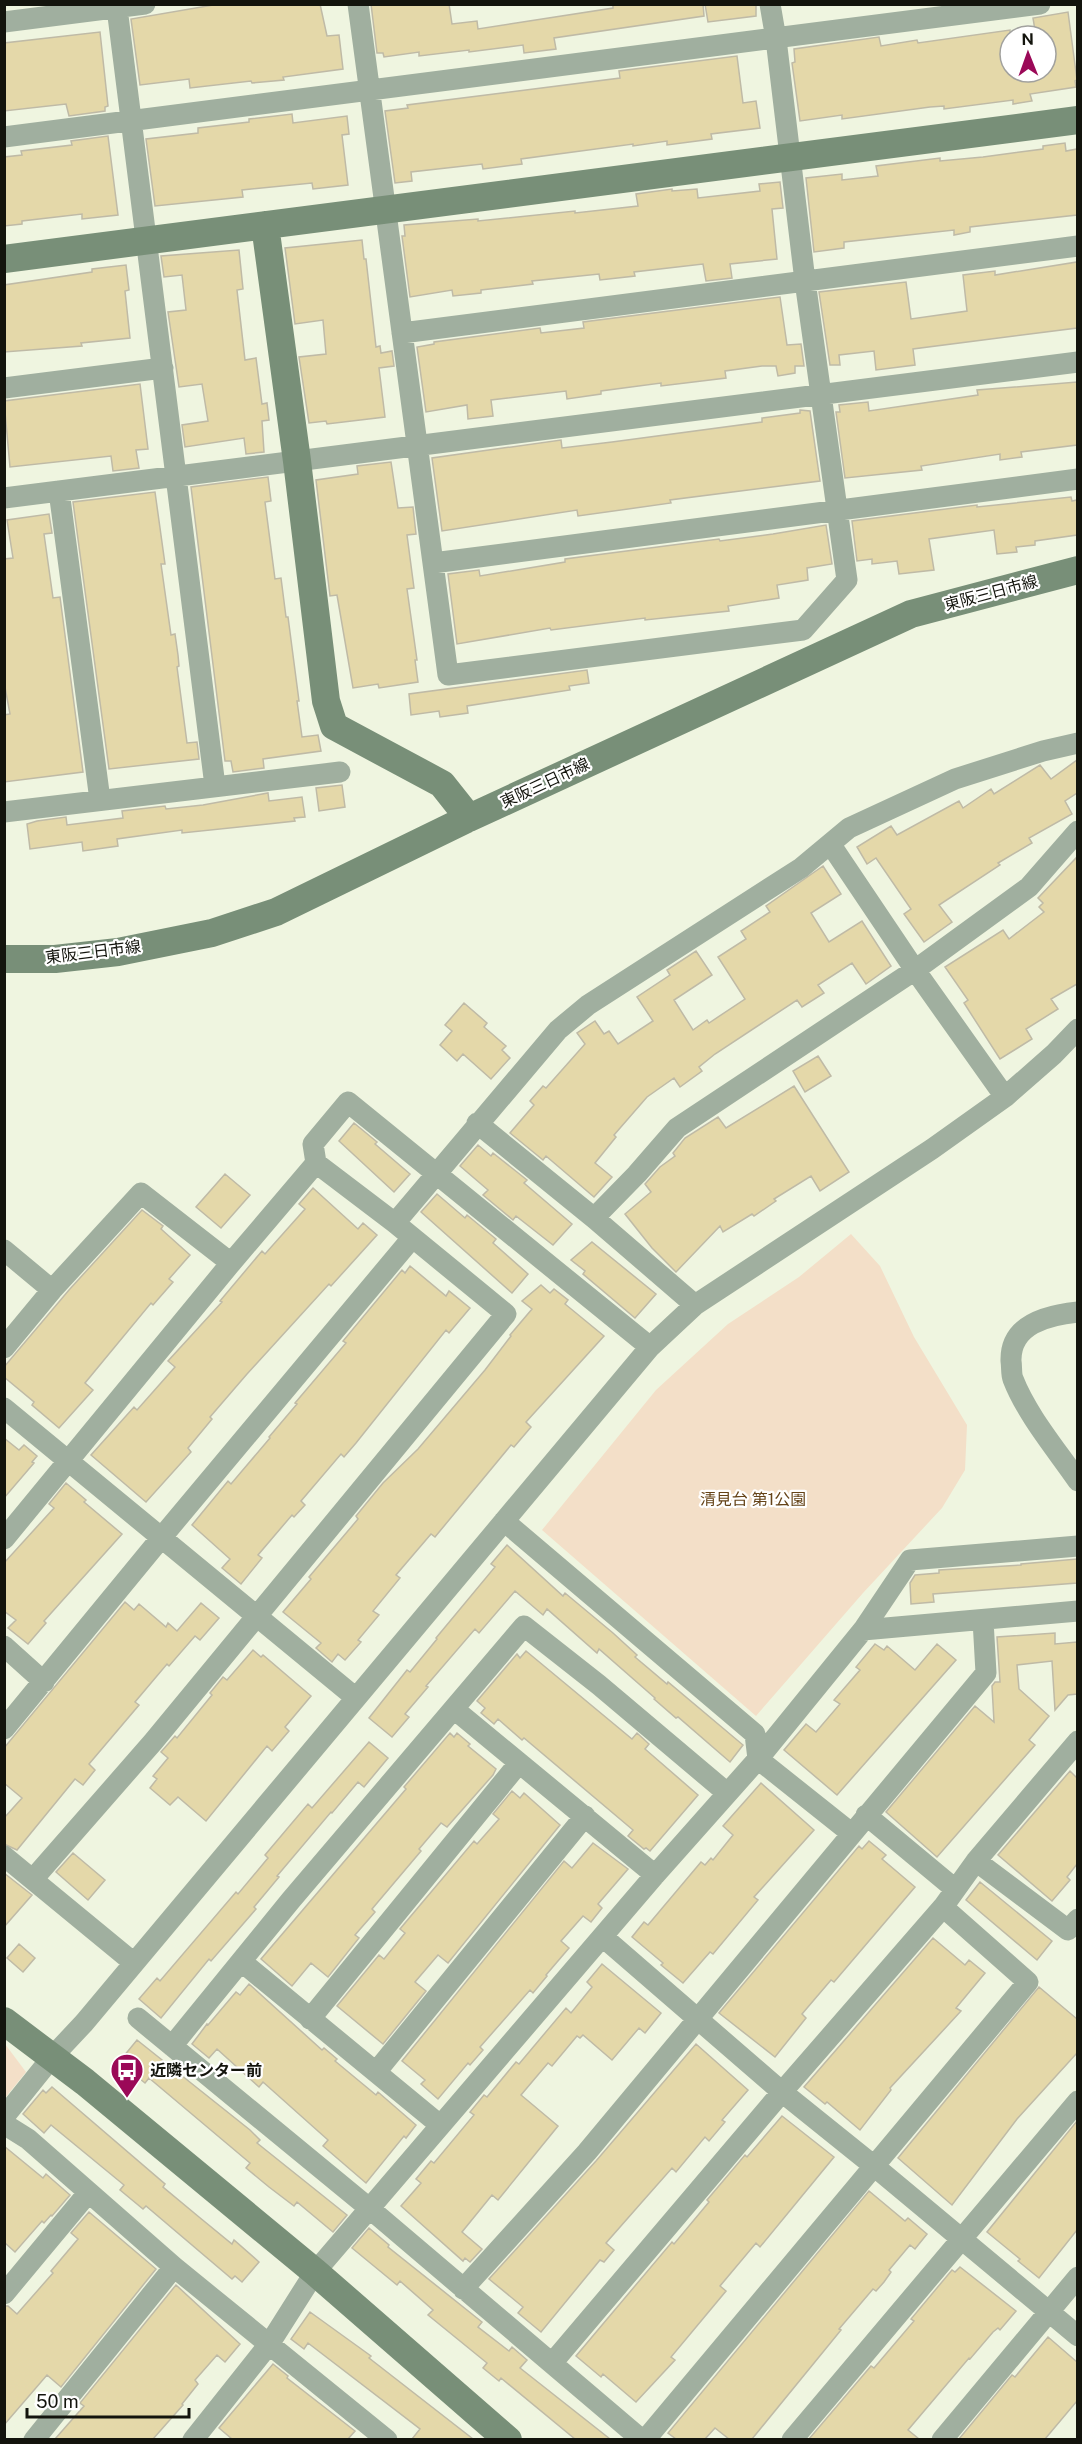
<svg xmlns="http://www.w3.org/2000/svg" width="1082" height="2444" font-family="'Public Sans','Noto Sans JP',sans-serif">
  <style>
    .green { fill: #f3dfc8 }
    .building { fill: #e4d8a9; stroke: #bfbaa6; stroke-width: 1.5 }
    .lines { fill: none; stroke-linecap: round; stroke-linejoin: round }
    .street { stroke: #a0af9f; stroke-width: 21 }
    .secondary { stroke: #788f78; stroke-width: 28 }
    .labels { text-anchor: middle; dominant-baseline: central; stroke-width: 4.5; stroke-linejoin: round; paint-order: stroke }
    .street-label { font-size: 16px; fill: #13140d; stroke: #fff }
    .park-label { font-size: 16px; fill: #654318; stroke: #fff }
    .poi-label { font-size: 16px; font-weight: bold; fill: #13140d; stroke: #fff; text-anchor: start }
  </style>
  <rect width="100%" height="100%" fill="#eff5e0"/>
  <path class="green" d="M851,1234L880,1266L914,1337L967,1425L965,1470L942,1508L863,1593L756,1716L542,1530L656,1390L728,1324L799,1277Z
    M5,2044L26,2072L5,2098Z"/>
  <path class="building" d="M219,4H320L327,36L339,35L343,69L283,77L284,80L252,83L251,81L190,88L189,79L140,85L131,19Z
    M371,4H449L452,24L477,21L478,29L613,8V4H703L704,16L554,38L556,49L524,53L523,45L469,52V50L419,56V52L384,57L383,53H377Z
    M705,4H756V16L708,22Z
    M1068,12L1077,80L1075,81L1076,87L1030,94L1032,101L1013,104V100L944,109V106L930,107L842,119V115L800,121L792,63L795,62L794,49L879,37L881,46L917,40L918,43L1010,30V72H1046V36H1036L1033,18Z
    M100,32L108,106L105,107V111L69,116L66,104L4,111V43Z
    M737,56L743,103L756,101L760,128L711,134L712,139L667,145V141L633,146V144L521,159L522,164L483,169L482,164L411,172L412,181L395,183L385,111L408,108L407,105L620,78L619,71Z
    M292,114L293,123L347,116L349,134L342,135L348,185L313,189L312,183L242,190L243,197L155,206L146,139L198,133V128L249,122V119Z
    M108,136L118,215L82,219V214L22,221V224L4,226V157L22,155L21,151L72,145L71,141Z
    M1065,143L1066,151L1077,149V215L970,227V232L954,235V230L844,242V248L814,252L806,178L842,174V180L878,176L876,166L940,158V161L983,157L1043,149V146Z
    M780,182L783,208L772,209L777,259L730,264L732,278L706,281L703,264L634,272L635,276L600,280L599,274L532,281L533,284L481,290V293L453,296L452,290L410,297L402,236H405L404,225L478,219V221L575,211V213L638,206L636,194L672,189V191L697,189L698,198L760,191L759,184Z
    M362,240L364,259H366L376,347L380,346L381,353L392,351L394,366L379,368L385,417L327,424L326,421L309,423L299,357L326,354L323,320L295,324L285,248Z
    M239,250L243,289L237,290L245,360L256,358L262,404L267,403L269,420L262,421L264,452L246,454L244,438L185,447L182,425L208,421L202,384L179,387L168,312L186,310L182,275L164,277L161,256Z
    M1077,262V328L913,349L915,365L876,370L874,351L839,355L840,365H830L819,292L906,282L911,319L967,311L963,275L995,271V275Z
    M126,265L129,290L125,291L130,338L81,343L82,346L4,352V285L92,272V269Z
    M780,297L787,345L801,344L804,366H795V373L778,376L776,366H762L725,371L726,378L661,386V383L601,391V394L567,399L566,391L491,400L493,416L468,419L467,405L426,412L417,347L434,344V342L540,328L541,333L584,328L583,322Z
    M1077,382V445L1021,452L1022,457L1000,460V454L921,466L922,470L845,478L836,412H840L839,405L868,402L869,411L978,395L977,390Z
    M140,384L148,449L136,450L139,468L113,471L111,456L10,467L4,401Z
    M800,410L810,411L820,481L670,500L671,503L578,516L577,510L442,531L432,458L561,440L562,448L612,442L762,422V418L800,413Z
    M391,462L398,508L413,507L416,534L407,535L414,588L407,589L417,660H415L418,682L379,688L378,684L353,688L337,595L330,596L316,480L358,474L357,466Z
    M268,477L271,501L265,502L275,579L281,578L286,617H288L299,701H297L302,737L318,735L321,751L263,759L264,768L233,772L231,761H225L191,487Z
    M155,492L165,564H161L171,635L175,634L178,655L179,666L177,667L187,743L197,742L199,759L109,769L73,502Z
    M1071,497L1072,501L1077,500V535L1035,541V545L1016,547L1017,552L997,554L994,530L929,539L934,570L899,574L897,561L872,564V559L857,561L852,521L977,505V507Z
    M49,514L52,533L44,534L53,598L60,597L83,772L4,782V715L10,714L4,682V559L13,558L7,520Z
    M826,525L832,564L807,568L808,580L777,585L779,598L728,606L729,611L645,620V618L551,630L550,628L457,644L448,574L479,570L480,576L565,562V559L719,539L720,541L773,534Z
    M587,670L589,683L569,686L570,690L467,706L468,713L440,717L439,711L411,715L409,694Z
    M1077,760V793L1065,801L1072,814L1029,838L1032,843L998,863L1000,865L939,905L952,922L924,942L904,914L911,909L876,858L867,864L857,847L891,826L897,835L959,801L963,808L991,789L994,794L1040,765L1051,779Z
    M342,785L345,807L319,811L316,788Z
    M268,793L269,801L302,797L305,817L294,818L295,821L268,824L182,833V830L117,839L118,846L83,851L82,842L30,849L27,824L37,821L66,817L67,825L123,818L122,811L165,806L166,809L203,805Z
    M1077,857V984L1051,999L1058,1009L1026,1029L1032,1039L1000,1059L964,1003L968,1000L945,967L1003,930L1009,939L1044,912L1039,907L1043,903L1038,898Z
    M823,866L841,894L811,913L829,942L862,921L891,966L866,984L852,963L818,985L824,993L802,1007L797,1000L715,1054L699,1067L702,1071L680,1087L674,1078L647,1097L614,1135L616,1137L595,1163L612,1177L594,1197L546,1156L543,1160L510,1133L534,1105L530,1101L543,1086L546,1088L585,1044L577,1033L595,1021L604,1034L609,1031L618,1044L653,1021L637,997L670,975L667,970L696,951L712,975L674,1000L693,1030L707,1020L709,1023L745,999L718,957L746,939L741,931L770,912L766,906Z
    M464,1003L487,1023L484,1027L506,1046L502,1050L510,1058L491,1079L463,1054L457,1061L440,1045L452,1031L445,1025Z
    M818,1056L831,1076L805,1092L793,1071Z
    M794,1086L849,1172L820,1191L811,1176L774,1199L776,1201L754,1216L752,1214L723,1232L720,1226L676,1272L652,1248L625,1214L651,1192L645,1184L660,1167L675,1156L673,1153L685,1138L718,1117L726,1128Z
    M354,1123L377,1142L375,1144L410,1174L394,1192L339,1141Z
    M478,1145L491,1156L493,1153L527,1180L524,1183L572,1224L553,1245L516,1216L513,1220L483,1195L488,1190L460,1166Z
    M225,1174L250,1195L221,1228L196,1207Z
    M313,1188L358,1229L363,1223L377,1235L331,1286L329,1284L247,1374L210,1417L212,1419L188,1448L191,1452L146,1502L91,1455L134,1407L137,1410L175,1367L168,1361L222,1302L220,1301L262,1251L265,1254L305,1209L299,1204Z
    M437,1194L465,1218L467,1215L496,1239L493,1243L528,1274L512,1293L421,1212Z
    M142,1210L163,1226L161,1229L190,1255L169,1279L173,1282L153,1305L151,1303L85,1383L93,1390L59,1428L32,1405L34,1402L4,1377V1367L69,1290Z
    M592,1242L656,1294L635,1318L583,1274L585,1271L571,1260Z
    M410,1266L446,1296L449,1291L470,1308L449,1333L446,1330L356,1443L344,1457L341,1454L301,1501L305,1505L294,1517L292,1515L258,1555L262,1558L241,1584L222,1568L230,1559L192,1525L228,1481L231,1484L270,1438L269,1437L297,1404L295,1403L346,1343L343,1341L402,1270L405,1273Z
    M541,1285L550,1293L554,1289L568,1300L565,1304L604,1336L526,1422L531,1427L514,1447L511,1445L435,1537L431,1534L396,1575L400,1578L373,1611L379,1615L358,1640L361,1642L345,1660L338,1654L332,1662L316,1648L321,1643L283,1612L311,1579L309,1577L358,1519L356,1516L383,1483L418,1449L485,1370L511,1336L510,1335L532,1309L522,1301Z
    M4,1438L19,1450L24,1445L37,1456L32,1462L34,1463L4,1498Z
    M66,1483L86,1500L84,1502L122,1534L44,1621L46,1623L28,1644L8,1628L16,1620L4,1611V1563L54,1508L49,1504Z
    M507,1545L563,1596L565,1593L613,1633L637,1655L635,1657L667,1684L668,1682L743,1745L730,1762L678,1717L676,1718L654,1699L655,1698L599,1649L597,1653L547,1609L543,1615L515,1591L479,1633L475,1629L426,1686L428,1687L405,1714L409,1717L392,1737L369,1718L407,1670L410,1672L437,1639L436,1638L495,1567L491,1564Z
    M1077,1559V1583L933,1594L934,1602L911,1604L910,1583L915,1575L939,1573V1570L1021,1565V1564Z
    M125,1602L134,1610L139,1604L166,1627L168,1623L177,1631L201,1603L219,1618L200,1640L195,1636L169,1666L167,1664L135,1702L139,1705L89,1764L95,1770L83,1785L75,1779L17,1850L4,1844V1818L22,1798L4,1783V1748Z
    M1055,1633V1644L1077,1642V1694L1068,1695L1055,1710L1052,1661L1017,1665L1019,1689L1049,1716L1029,1740L1035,1745L937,1857L886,1812L975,1706L994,1722L992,1686L995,1682H1000L997,1637Z
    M875,1644L884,1650L887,1646L915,1670L937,1644L956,1660L837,1795L784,1750L806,1724L816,1732L840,1704L834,1700L860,1670L856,1667Z
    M253,1650L261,1657L263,1655L311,1696L285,1727L289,1731L272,1751L267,1746L206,1821L178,1797L170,1805L150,1788L157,1779L153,1776L168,1758L161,1752L175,1736L177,1738L212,1695L210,1693L223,1677L227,1680Z
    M526,1651L632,1739L637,1733L649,1744L645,1749L698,1795L650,1851L646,1848L644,1849L628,1836L633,1830L524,1738L522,1740L498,1719L494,1724L481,1713L485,1708L477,1701L517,1654L520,1658Z
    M450,1733L454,1737L457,1733L470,1744L468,1746L496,1769L493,1775L447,1827L441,1823L419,1849L421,1851L372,1909L375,1912L355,1935L359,1938L328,1977L311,1963L292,1986L261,1959L406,1789L404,1787Z
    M369,1742L388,1758L364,1787L358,1782L332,1813L331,1812L277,1876L279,1877L254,1907L256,1909L211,1961L209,1959L161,2018L139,1999L157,1978L160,1981L236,1892L238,1894L268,1858L265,1855L308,1804L312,1808Z
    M1070,1771L1077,1778V1864L1067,1877L1070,1880L1052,1901L998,1855Z
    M761,1783L814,1830L754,1897L758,1900L713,1954L710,1952L683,1983L661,1965L663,1963L632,1937L644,1922L648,1925L701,1862L705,1865L711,1858L713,1860L733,1835L723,1826Z
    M512,1791L520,1798L524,1793L560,1825L448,1963L438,1955L415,1982L426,1991L383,2044L337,2006L379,1955L384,1959L405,1933L400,1929L474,1841L477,1844L499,1819L493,1814Z
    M869,1841L886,1855L882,1859L915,1887L834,1982L831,1980L802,2014L806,2018L775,2057L719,2013L859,1846L862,1849Z
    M593,1843L628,1869L598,1904L602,1908L591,1922L583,1916L561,1941L569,1948L546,1975L547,1976L533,1993L530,1990L480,2047L483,2050L470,2065L468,2063L438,2099L421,2084L425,2080L402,2061L564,1861L572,1868Z
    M73,1853L105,1880L88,1900L56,1872Z
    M4,1873L32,1895L4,1927Z
    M980,1882L1052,1941L1037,1960L966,1900Z
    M933,1938L965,1965L969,1960L985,1973L956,2008L961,2011L890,2088L891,2090L860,2130L827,2102L825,2104L804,2087Z
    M19,1944L35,1958L23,1972L7,1958Z
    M602,1964L661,2013L645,2033L639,2028L612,2060L583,2035L580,2038L577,2036L552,2066L548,2063L521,2095L558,2126L498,2200L492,2195L462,2232L482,2249L470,2262L465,2258L463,2261L401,2206L421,2183L416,2179L431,2161L434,2163L474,2115L470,2112L484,2095L487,2097L516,2062L519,2064L566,2008L571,2013L592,1987L587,1982Z
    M249,1984L322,2050L324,2048L337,2059L335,2061L376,2095L378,2092L416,2125L406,2138L404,2136L366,2183L323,2146L328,2140L263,2082L259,2087L217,2049L209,2058L192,2044L207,2024L208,2025L236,1992L240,1995Z
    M1039,1987L1077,2019V2053L1017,2119L952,2205L898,2158Z
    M137,2040L250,2130L260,2140L257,2143L347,2215L333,2232L297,2202L294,2206L269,2187L246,2168L250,2163L149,2078L145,2083L119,2062Z
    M696,2044L748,2090L722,2120L725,2122L709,2141L705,2137L676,2172L672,2168L642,2202L606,2243L614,2250L604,2262L600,2260L541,2332L518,2313L523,2307L489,2279L596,2161Z
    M52,2087L165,2184L163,2187L199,2217L232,2244L234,2240L259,2262L242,2282L235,2276L232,2279L146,2206L143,2209L120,2190L124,2185L51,2125L44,2133L23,2114L43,2090L46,2093Z
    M782,2116L834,2157L760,2247L756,2243L720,2286L726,2291L671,2357L675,2360L636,2402L603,2374L601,2377L576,2356L672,2242L674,2244L709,2202L707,2200L745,2155L747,2157Z
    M1077,2121V2230L1039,2278L1018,2261L1020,2259L987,2232Z
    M4,2146L43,2178L46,2174L70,2195L52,2216L51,2215L44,2223L42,2221L15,2252L4,2242Z
    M869,2191L905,2221L908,2218L927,2234L915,2249L910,2245L889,2270L891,2272L884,2282L876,2291L873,2289L839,2329L841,2330L752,2439H729L715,2428L705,2439H676L668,2433Z
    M89,2212L156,2269L61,2387L47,2375L4,2425V2306H8L17,2314L53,2273L51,2271L78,2239L71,2233Z
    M369,2228L389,2245L388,2247L482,2322L478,2327L509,2351L512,2347L527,2360L520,2368L610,2439H575L501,2378L499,2381L483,2368L487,2363L428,2315L433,2310L400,2281L397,2285L352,2248Z
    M960,2267L1016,2311L1000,2330L998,2328L993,2332L970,2359L969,2358L908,2430L919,2439H809L871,2366L874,2368L914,2321L911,2319L952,2270L955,2272Z
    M176,2285L240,2344L225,2362L217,2355L195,2380L198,2384L182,2404L183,2405L153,2439H55L84,2406L80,2403Z
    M310,2312L371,2356L369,2358L473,2439H412L420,2429L308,2343L304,2349L291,2339Z
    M1048,2337L1077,2362V2401L1045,2439H959L1012,2375L1015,2377Z
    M273,2364L288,2376L287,2378L355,2431L348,2439H232L219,2428Z"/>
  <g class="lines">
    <path class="street" d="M358,4L448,675L803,630L847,580L805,281L776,39L770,4
      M117,8L215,786
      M4,22L145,4
      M4,137L1040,4
      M402,333L1078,246
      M4,388L163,368
      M59,491L100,800
      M4,498L1078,362
      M433,563L1078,479
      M4,812L340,772
      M831,845L915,970L1005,1097
      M477,1123L594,1218L695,1305
      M594,1218L637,1174L677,1128L915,970L1029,887L1078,831
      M395,1223L558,1030L588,1005L801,868L849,828L955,779L1043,751L1078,743
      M4,1250L52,1290
      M1078,1312C1048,1315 1010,1324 1011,1361C1012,1367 1011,1374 1013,1379C1027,1415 1056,1449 1078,1481
      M4,1348L52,1290L141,1193L231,1263
      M4,1408L356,1698
      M504,1521L755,1734L758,1759L851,1833
      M4,1539L231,1263L316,1163
      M863,1630L1078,1611
      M4,1646L44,1682
      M454,1709L655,1875
      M4,1729L161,1538L412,1238
      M866,1815L955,1889
      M4,1856L134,1963
      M976,1861L1068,1930L1078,1919
      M34,1878L153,1742L506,1314L395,1223L316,1163L313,1144L348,1102L650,1347
      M603,1937L782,2092L874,2166L1078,2336
      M242,1962L440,2125
      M138,2018L369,2208L642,2440
      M310,2019L519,1763
      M172,2046L291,1900L524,1626L599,1685L727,1793
      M376,2072L585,1816
      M4,2117L53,2056L84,2023L650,1347L695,1305L932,1149L1005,1097L1054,1054L1078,1029
      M4,2124L28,2139L174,2267L387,2440
      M463,2289L587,2152L986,1673L983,1620
      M4,2294L88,2193
      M553,2362L782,2092L943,1907L976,1861L1078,1741
      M34,2440L174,2267
      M193,2440L270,2343L315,2272L655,1875L758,1759L863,1630L910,1560L1078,1546
      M645,2440L1028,1982L943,1907
      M792,2440L1078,2101
      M942,2440L1078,2277"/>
    <path class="secondary" d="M265,225L297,461L326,701L334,726L442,784L469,818
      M4,259L1078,120
      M4,959H55L118,952L212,933L276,912L469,818L911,614L1078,570
      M4,2021L85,2082L315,2272L508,2440"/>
  </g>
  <defs>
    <g id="bus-pin" transform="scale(1.725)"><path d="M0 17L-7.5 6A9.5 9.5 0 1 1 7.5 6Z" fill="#9b0958" stroke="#fff"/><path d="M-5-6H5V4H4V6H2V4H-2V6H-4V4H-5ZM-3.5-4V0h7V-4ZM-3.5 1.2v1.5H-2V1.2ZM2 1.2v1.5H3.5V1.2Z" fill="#fff"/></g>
  </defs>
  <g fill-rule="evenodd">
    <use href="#bus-pin" x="127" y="2070"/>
  </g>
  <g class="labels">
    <g class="street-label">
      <text transform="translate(991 593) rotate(-15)">東阪三日市線</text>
      <text transform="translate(545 783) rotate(-25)">東阪三日市線</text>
      <text transform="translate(93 952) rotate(-7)">東阪三日市線</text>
    </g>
    <g class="park-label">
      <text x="753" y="1499">清見台 第1公園</text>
    </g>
    <g class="poi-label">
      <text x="150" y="2070">近隣センター前</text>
    </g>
  </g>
  <rect width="1082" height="2444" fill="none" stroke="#13140d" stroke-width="12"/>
  <g transform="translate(1028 54) rotate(359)"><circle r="28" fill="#ffffff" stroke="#a1a19e" stroke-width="1.5"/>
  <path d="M0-4.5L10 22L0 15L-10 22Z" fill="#9b0958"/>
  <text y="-9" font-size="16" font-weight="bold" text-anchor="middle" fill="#13140d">N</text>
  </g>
  <path d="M27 2408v9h162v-9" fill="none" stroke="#13140d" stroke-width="3"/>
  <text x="36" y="2408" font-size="18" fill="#13140d" stroke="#ffffff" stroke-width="4.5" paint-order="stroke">50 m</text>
</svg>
